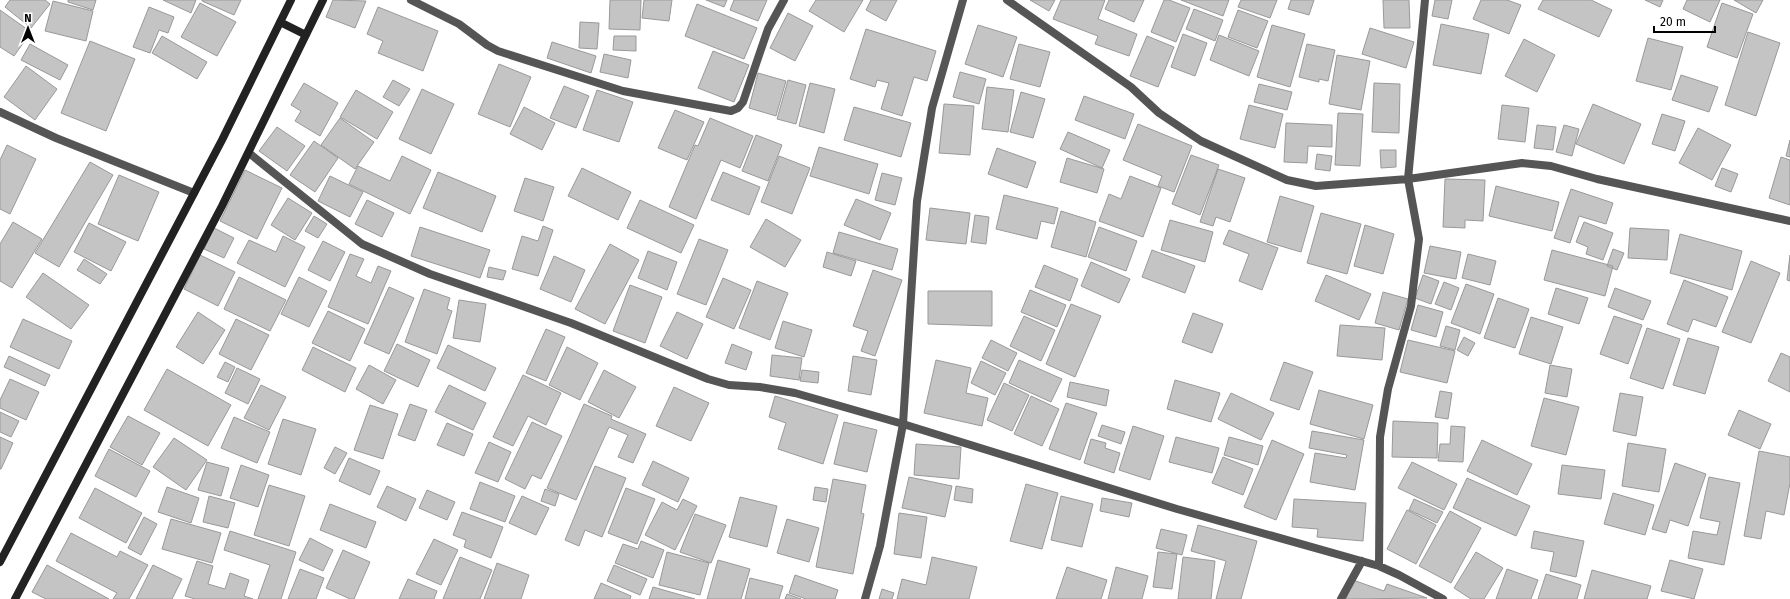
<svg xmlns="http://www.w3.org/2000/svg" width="1790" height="599" font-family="'Fira Sans',sans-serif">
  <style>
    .building { fill: #c4c4c4; stroke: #999 }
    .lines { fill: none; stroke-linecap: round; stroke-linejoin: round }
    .minor { stroke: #555; stroke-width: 8 }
    .secondary { stroke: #222; stroke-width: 8 }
  </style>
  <rect width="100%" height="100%" fill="#fff"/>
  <path class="building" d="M10,0H45L50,4L31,28L5,7Z
    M68,0H96L93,10L68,2Z
    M163,0H196L191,13Z
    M202,0H241L234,15L202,1Z
    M333,0L366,1L355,28L326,17Z
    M610,0H641L640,30L609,29Z
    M644,0H672L669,21L642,18Z
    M706,0H727L724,7Z
    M734,0H767L758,21L730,10Z
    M816,0H863L844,32L809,11Z
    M871,0H897L886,21L866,10Z
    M1030,0H1055L1049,11Z
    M1061,0H1105L1098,19L1137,34L1129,56L1095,44L1098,36L1053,19Z
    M1109,0H1144L1134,22L1105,9Z
    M1164,0H1169L1190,8L1176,42L1151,32Z
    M1181,0H1229L1223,16Z
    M1241,0H1277L1270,18L1238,7Z
    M1291,0H1314L1309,15L1288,9Z
    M1383,0H1409L1410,28H1384Z
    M1435,0H1452L1448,19L1432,16Z
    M1481,0H1507L1521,5L1509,34L1473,19Z
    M1543,0H1591L1612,10L1599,37L1538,9Z
    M1645,0H1663L1660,7Z
    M1687,0H1720L1710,22L1683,9Z
    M1734,0H1763L1756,13Z
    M53,1L93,11L86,41L45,31Z
    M200,3L236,22L217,56L181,37Z
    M1722,3L1753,14L1737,58L1707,47Z
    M697,4L757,28L744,59L685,36Z
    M149,7L174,17L168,33L159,30L150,53L133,47Z
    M378,7L438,31L423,71L378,53L383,41L367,34Z
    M1194,9L1223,20L1215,41L1186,29Z
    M0,10L31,32L14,56L0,47Z
    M1238,10L1268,21L1257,48L1228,37Z
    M788,13L813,26L795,61L770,48Z
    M580,22L599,23L597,49L579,48Z
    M1441,24L1489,34L1481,74L1433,65Z
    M978,25L1017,37L1003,77L965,64Z
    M1272,25L1305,34L1290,87L1257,77Z
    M1370,28L1414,42L1406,68L1362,54Z
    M866,29L936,51L927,81L914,77L902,116L881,109L889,83L877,80L875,87L850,79Z
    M1748,32L1780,43L1756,116L1725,105Z
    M1183,34L1207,43L1195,76L1171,67Z
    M1219,35L1259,51L1249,76L1210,60Z
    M162,36L207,62L197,79L152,53Z
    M614,36H636V51L613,50Z
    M1147,36L1174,47L1158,87L1130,76Z
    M1648,38L1683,47L1671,90L1636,81Z
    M1524,39L1555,55L1537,92L1505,76Z
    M90,41L135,59L106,131L61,113Z
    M552,42L596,56L591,73L547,58Z
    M30,44L68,65L60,80L21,60Z
    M1019,44L1050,52L1040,87L1010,79Z
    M1307,44L1335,50L1328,81L1319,79V82L1299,77Z
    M713,51L749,65L734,102L698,88Z
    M604,54L631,60L628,78L600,72Z
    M1337,55L1370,61L1361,110L1329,104Z
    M499,64L531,77L510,127L478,114Z
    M26,66L57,89L35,120L4,97Z
    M960,72L986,79L979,104L953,97Z
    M758,73L786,81L776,116L749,108Z
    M1681,75L1718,87L1709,112L1672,100Z
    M393,80L410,89L399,106L383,97Z
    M788,80L806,85L796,124L777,119Z
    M304,83L338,103L320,136L295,121L301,111L291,105Z
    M810,83L835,89L824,133L799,126Z
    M1374,83L1400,84L1399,133L1372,132Z
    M1259,84L1292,92L1287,110L1254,102Z
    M564,86L589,96L576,128L550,118Z
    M987,87L1014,90L1008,132L982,129Z
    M422,89L454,104L431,154L399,139Z
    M356,90L393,112L377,139L340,117Z
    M597,90L633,102L619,142L583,130Z
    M1021,92L1045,99L1033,138L1010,132Z
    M1084,96L1134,114L1125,139L1075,120Z
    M944,104L974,106L970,155L939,153Z
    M1593,104L1641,124L1624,164L1576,144Z
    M1249,105L1283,114L1275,148L1240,139Z
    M1502,105L1529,108L1525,142L1498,139Z
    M524,107L555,123L542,150L510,134Z
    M854,107L911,123L901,157L844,140Z
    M675,110L704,122L687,160L658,148Z
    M1338,113L1363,114L1360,166L1335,165Z
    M1662,114L1685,121L1675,151L1652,144Z
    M340,118L374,142L355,169L321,145Z
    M710,118L753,136L740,168L721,160L696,219L669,207L695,145L698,146Z
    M1286,123L1332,125V147L1308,146L1307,163L1284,162Z
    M1138,124L1192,146L1174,192L1158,186L1162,176L1123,160Z
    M1537,125L1556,127L1553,150L1534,148Z
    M1564,125L1579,129L1572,156L1556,152Z
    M277,127L305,146L287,171L259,151Z
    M1698,128L1731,145L1712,180L1679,163Z
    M1068,132L1110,150L1102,168L1060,149Z
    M756,135L782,145L768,181L742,171Z
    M1790,140V157L1786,156Z
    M314,141L338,158L315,192L290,175Z
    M7,145L36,159L10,214L0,209V160Z
    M819,147L878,164L869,194L810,176Z
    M997,148L1036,162L1027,188L988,174Z
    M1380,150H1396V167L1381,168Z
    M1317,154L1332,156L1330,171L1315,169Z
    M1191,155L1219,165L1200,215L1172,204Z
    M402,156L431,170L410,214L349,184L358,166L390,181Z
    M779,156L810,168L792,214L761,202Z
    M1781,157L1790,160V205L1769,198Z
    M1067,158L1104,169L1097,193L1060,182Z
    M90,162L113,175L59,267L35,253Z
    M582,168L631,192L618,220L568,196Z
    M1722,168L1738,174L1731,192L1715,186Z
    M1218,169L1245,178L1230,222L1216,217L1213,226L1200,222Z
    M245,170L282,188L257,239L220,221Z
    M438,172L496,196L482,232L423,208Z
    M723,172L760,187L749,215L711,200Z
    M882,173L902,178L895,205L875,200Z
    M119,175L159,192L138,241L98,224Z
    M330,176L363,192L350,217L318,201Z
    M1130,176L1161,188L1143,237L1099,221L1109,194L1121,199Z
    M525,178L554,187L543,221L514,211Z
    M1445,179L1485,180L1483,221L1465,220V228L1443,227Z
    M1496,186L1559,202L1552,231L1489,216Z
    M1571,189L1613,203L1606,224L1579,216L1570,243L1554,238Z
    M1004,195L1058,208L1054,224L1041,221L1037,239L996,229Z
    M1280,196L1314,206L1301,252L1267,242Z
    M288,198L312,213L295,240L271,225Z
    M856,199L891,213L880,240L844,225Z
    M367,200L394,213L382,237L355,224Z
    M640,200L694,225L681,253L627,228Z
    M930,208L970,213L966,244L926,240Z
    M1061,211L1096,222L1086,257L1051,247Z
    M1321,213L1361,224L1347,274L1307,263Z
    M975,215L989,217L986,244L971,242Z
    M314,216L327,224L318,238L305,231Z
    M766,219L801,240L785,267L750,247Z
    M1170,220L1213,232L1205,262L1161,250Z
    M13,222L42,239L12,288L0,281V244Z
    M1584,222L1613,233L1603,260L1586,254L1588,247L1576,242Z
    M89,223L126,242L111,271L74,252Z
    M1365,225L1394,234L1383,274L1354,266Z
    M543,226L553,230L538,276L512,269L522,236L538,241Z
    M420,227L490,250L480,278L411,256Z
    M1099,227L1137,241L1126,271L1088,257Z
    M214,228L234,238L224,258L204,249Z
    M1630,228L1669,230L1667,260L1628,258Z
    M1229,230L1278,248L1262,290L1239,281L1249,254L1223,244Z
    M839,232L898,249L892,270L833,253Z
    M1680,234L1742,251L1732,290L1670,273Z
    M283,236L305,247L285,287L237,263L249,240L276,252Z
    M699,239L728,250L706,305L677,294Z
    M323,241L345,252L330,281L308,270Z
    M610,244L639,260L605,324L575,309Z
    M1430,246L1461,252L1456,279L1424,273Z
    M1613,249L1624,253L1617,270L1607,266Z
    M1152,250L1195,266L1185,293L1142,277Z
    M1552,250L1613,266L1605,296L1544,280Z
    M648,251L677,262L667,290L638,278Z
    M827,252L856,261L851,276L823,267Z
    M350,254L364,259L356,276L371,283L378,266L391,271L368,324L328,307Z
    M1468,254L1496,261L1490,285L1462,278Z
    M200,255L235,272L218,306L184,289Z
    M1790,255V281L1787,280Z
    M554,256L585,270L571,302L540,289Z
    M84,259L107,274L100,284L77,270Z
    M1751,261L1780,273L1751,343L1722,332Z
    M1091,262L1130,279L1119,303L1081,286Z
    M1044,265L1078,279L1070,301L1035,287Z
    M489,267L506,271L503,280L487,277Z
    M873,270L902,280L875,356L861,351L868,331L853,326Z
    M43,273L89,305L71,329L26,297Z
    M1326,275L1371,294L1359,320L1315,301Z
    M1423,275L1439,281L1431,304L1415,298Z
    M239,277L286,300L270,331L224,309Z
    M299,277L327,291L309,327L281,314Z
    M723,278L751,290L734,329L706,317Z
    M1684,280L1728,297L1716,327L1693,319L1688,332L1667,324Z
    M757,281L788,293L770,340L739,328Z
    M1444,282L1459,288L1451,310L1435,304Z
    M1466,284L1494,294L1480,334L1451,323Z
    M630,285L662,297L645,343L613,331Z
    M389,287L414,298L389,354L364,343Z
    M1556,288L1588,298L1579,324L1548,314Z
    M1615,288L1651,301L1643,320L1608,307Z
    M424,289L450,298L447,309L452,311L437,354L405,342Z
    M1030,290L1066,305L1057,327L1021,312Z
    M928,291H992V326L928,324Z
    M1383,292L1408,299L1399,330L1375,323Z
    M1498,298L1529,309L1515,348L1484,338Z
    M459,300L486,304L480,342L453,338Z
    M1071,304L1101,316L1075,377L1046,364Z
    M1418,305L1443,312L1436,337L1411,330Z
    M328,311L365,329L350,361L312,343Z
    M198,312L225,330L203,364L176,347Z
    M677,312L703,324L687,359L660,346Z
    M1193,313L1223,324L1212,353L1182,342Z
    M1024,316L1055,330L1041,361L1010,346Z
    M1614,316L1642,325L1628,364L1600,354Z
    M1531,317L1563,327L1551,364L1519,354Z
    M23,319L72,341L59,369L10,347Z
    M236,319L269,335L251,370L219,354Z
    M783,321L812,330L804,357L775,348Z
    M1340,325L1385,328L1382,360L1337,356Z
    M1446,326L1460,330L1455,350L1440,346Z
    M1647,328L1680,339L1663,389L1630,378Z
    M546,329L565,337L546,381L526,373Z
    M1464,337L1475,343L1468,356L1457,350Z
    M1688,338L1719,347L1705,394L1673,385Z
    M991,340L1017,353L1008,371L982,358Z
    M1408,340L1455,351L1447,383L1400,372Z
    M397,344L430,360L418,387L384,371Z
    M732,344L752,352L746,370L725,363Z
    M448,345L496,368L485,391L437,368Z
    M313,347L356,368L345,392L302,370Z
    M567,347L598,363L580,400L549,385Z
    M1781,353L1790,357V392L1768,381Z
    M772,355L802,358L799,380L770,376Z
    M9,356L50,375L45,386L4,367Z
    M853,356L877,360L871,395L848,391Z
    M936,360L971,368L966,393L988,398L982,426L924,413Z
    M1019,360L1062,379L1051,402L1009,383Z
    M981,361L1006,373L995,395L971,383Z
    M225,362L235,367L228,382L217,377Z
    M1284,362L1313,372L1299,410L1270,400Z
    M369,365L396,380L383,404L356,389Z
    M1550,365L1572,369L1567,397L1545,393Z
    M237,368L260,379L248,404L225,393Z
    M167,369L231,405L208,446L144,410Z
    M604,370L636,387L619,418L588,402Z
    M802,370L819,372L818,383L800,381Z
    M523,375L561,393L546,425L528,416L513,446L493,437Z
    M10,379L39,392L26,420L0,408V400Z
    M1175,380L1220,393L1211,422L1167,409Z
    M1070,382L1109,390L1106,406L1067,397Z
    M1004,383L1029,395L1012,431L987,420Z
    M261,385L286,397L269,430L244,418Z
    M449,385L486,403L473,430L435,412Z
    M674,387L709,403L691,441L656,426Z
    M1319,390L1373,405L1364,439L1310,424Z
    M1440,391L1452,393L1448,419L1435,417Z
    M1231,393L1274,413L1261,440L1218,419Z
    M1620,393L1643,397L1636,436L1613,431Z
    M775,396L838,415L823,464L778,449L786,423L769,417Z
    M1031,396L1059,409L1042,446L1014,434Z
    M1544,398L1579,407L1566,455L1531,446Z
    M1066,403L1097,413L1080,460L1049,449Z
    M410,404L427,410L415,441L398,435Z
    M584,404L612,416L611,419L646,434L633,463L618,457L628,435L609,427L576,500L547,488Z
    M370,405L398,414L383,459L354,450Z
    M1739,410L1771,424L1760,449L1728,435Z
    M0,412L19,421L11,437L0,432Z
    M128,416L160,433L142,465L110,447Z
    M234,417L270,432L257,463L221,448Z
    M283,419L316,429L301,475L268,464Z
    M1393,421L1438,423L1437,458L1392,457Z
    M532,422L562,436L541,479L532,475L525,489L505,479Z
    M844,422L877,430L867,472L834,464Z
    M447,423L473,434L464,456L437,445Z
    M1102,425L1125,432L1121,444L1098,436Z
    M1133,426L1164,436L1150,480L1119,470Z
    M1451,426L1465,427L1463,462L1438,461L1440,444H1450Z
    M1312,431L1364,440L1355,490L1310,482L1315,453L1346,458L1347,455L1309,448Z
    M0,437L13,443L1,469H0Z
    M1176,437L1219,448L1212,473L1169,462Z
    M1229,437L1263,446L1258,465L1224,455Z
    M174,438L207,460L186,490L153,467Z
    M1091,439L1106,443L1105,448L1120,453L1114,473L1084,463Z
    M1272,440L1304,454L1276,520L1244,507Z
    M1482,440L1532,464L1517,495L1467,471Z
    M489,442L511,452L498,482L475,473Z
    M1628,443L1666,449L1659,492L1622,486Z
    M916,444L961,447L959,479L914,475Z
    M335,447L347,453L335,474L324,468Z
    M109,449L150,471L136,497L95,476Z
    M1759,451L1790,457V483L1784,515L1766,511L1761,539L1744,536Z
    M1223,457L1253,469L1243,495L1212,483Z
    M349,458L380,471L370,495L339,481Z
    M653,461L689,478L678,502L642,485Z
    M207,462L229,468L221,496L198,490Z
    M1412,462L1457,484L1444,510L1398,488Z
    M1675,463L1706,474L1688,526L1670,520L1666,533L1652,529Z
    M241,465L269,475L258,507L230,498Z
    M1562,465L1605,470L1601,499L1558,494Z
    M595,466L626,478L602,537L585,530L579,546L565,540Z
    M909,477L952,486L945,517L902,508Z
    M1709,477L1740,483L1724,565L1688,558L1693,531L1717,535L1720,522L1700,518Z
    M1467,478L1530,506L1516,536L1453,508Z
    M833,479L866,485L861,513L864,514L853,574L816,567Z
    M480,482L515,496L505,522L470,509Z
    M1026,484L1058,493L1042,549L1010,541Z
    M269,485L305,496L289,546L254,535Z
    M387,486L416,499L406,521L377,507Z
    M956,486L973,489L972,503L954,500Z
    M167,487L199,498L191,523L158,512Z
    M815,487L828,489L826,502L813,500Z
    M95,488L142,513L126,543L79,518Z
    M626,488L655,499L637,544L608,533Z
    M545,489L559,494L555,506L541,501Z
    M427,490L455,502L447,520L419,508Z
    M1613,493L1654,505L1645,535L1604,524Z
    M209,496L235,503L228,528L203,522Z
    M522,496L549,508L536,535L509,523Z
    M1061,496L1093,504L1082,547L1051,540Z
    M740,497L777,506L767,547L729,537Z
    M1102,498L1132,503L1129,517L1100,511Z
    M683,499L697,506L675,550L645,535L662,502L677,510Z
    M1294,499L1366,503L1363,541L1317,537L1318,529L1292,527Z
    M1414,499L1443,512L1437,523L1409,510Z
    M330,504L376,522L366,548L320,530Z
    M1407,510L1436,525L1416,564L1387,549Z
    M1450,511L1481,528L1451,583L1419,566Z
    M462,512L503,527L491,558L464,547L466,540L453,535Z
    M899,513L927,517L921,558L894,554Z
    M695,514L726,525L711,563L680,552Z
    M144,517L157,524L141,555L128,548Z
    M171,519L221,533L212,563L162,549Z
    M787,519L819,528L809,562L777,553Z
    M1198,525L1257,541L1241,599H1216L1226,561L1191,551Z
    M1161,529L1187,535L1182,555L1156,548Z
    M230,531L296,552L281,599H258L270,565L224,550Z
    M1534,531L1584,541L1576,577L1550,571L1554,552L1531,548Z
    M71,533L117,557L120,551L148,565L129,599H113L117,593L56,561Z
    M310,538L333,550L323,571L299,560Z
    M434,539L458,550L441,585L416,574Z
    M641,541L664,550L653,578L615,563L623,544L638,549Z
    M343,550L370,562L354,599H350L326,588Z
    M667,552L709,563L700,595L659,585Z
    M1158,552L1177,554L1172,589L1153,587Z
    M1476,552L1503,568L1484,599H1471L1454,588Z
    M460,557L492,570L480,599H443Z
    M932,557L977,567L969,599H897L902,579L926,585Z
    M1183,557L1215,561L1211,599H1178Z
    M718,560L750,569L741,599H707Z
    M1670,560L1703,569L1694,599L1661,591Z
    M197,561L213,566L208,584L225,589L230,573L249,580L244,596L253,599H195L185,596Z
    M497,563L529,575L521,599H484Z
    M47,565L109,599H46L32,592Z
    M153,565L182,579L172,599H136Z
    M614,565L647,579L640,595L607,581Z
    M1067,567L1107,580L1101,599H1056Z
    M1116,567L1148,576L1142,599H1108Z
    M300,569L324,578L316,599H288Z
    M1507,569L1538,580L1531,599H1496Z
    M1592,570L1651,586L1647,599H1584Z
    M1546,574L1581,585L1577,599H1538Z
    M795,575L838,590L835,599H806L789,593Z
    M750,578L783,586L779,599H745Z
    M408,579L437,591L434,599H399Z
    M1353,580L1384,591L1387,584L1427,598L1346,599Z
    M601,583L631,596L630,599H594Z
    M653,587L695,599H649Z
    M882,589L894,593L892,599H879Z
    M787,594L801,599H785Z"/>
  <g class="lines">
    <path class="minor" d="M411,0L459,24L487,45L498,51L623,91L731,111L738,108L743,102L768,29L784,0
      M1007,0L1131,87L1159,113L1201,141L1287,180L1316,186L1408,179L1522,163L1551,166L1597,179L1790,221
      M0,112L56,138L194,193
      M249,153L362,244L430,274L571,323L708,379L729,385L760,387L795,393L903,424L1177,509L1379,566L1399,575L1443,599
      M1379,566L1380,437L1388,389L1411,306L1419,239L1408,179L1425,0
      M865,599L880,546L903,424L917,201L932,108L963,0
      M1341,599L1362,561"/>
    <path class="secondary" d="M280,22L306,35
      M0,562L222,140L291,0
      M15,599L222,206L323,0"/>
  </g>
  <g transform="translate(28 28)" stroke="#ffffff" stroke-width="3" paint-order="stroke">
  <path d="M0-3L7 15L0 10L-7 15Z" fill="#000000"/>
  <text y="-6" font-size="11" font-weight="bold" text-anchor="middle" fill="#000000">N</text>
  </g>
  <path d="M1654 26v6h61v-6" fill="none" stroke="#000000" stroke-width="2"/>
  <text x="1660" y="26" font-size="12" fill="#000000" stroke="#ffffff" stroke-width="3" paint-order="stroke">20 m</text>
</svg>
